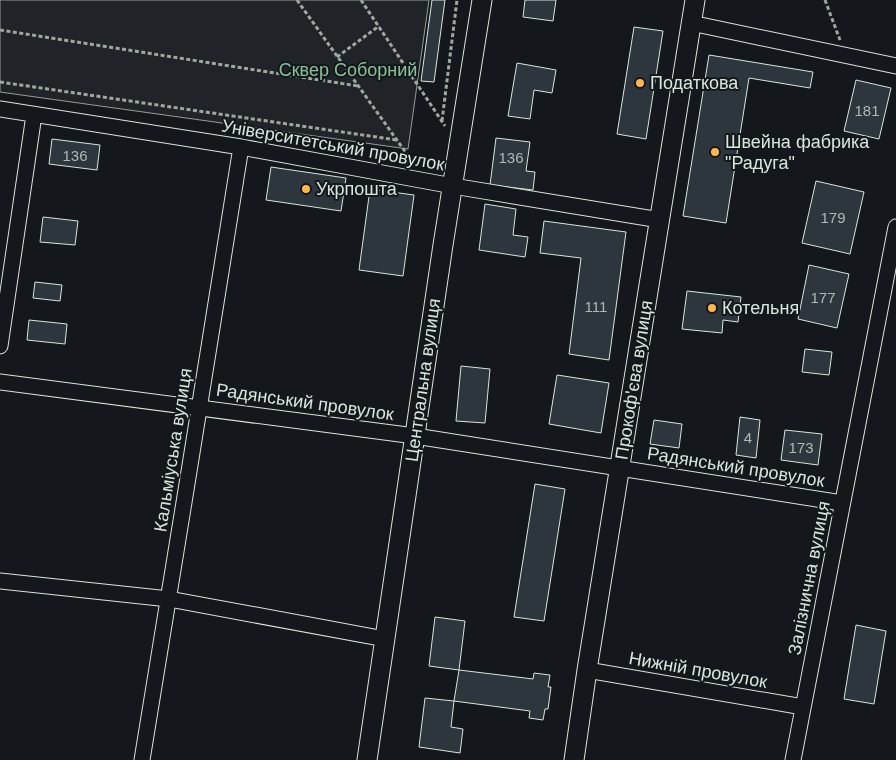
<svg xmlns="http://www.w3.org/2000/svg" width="896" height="760" font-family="Arial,sans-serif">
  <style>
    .green { fill: #202428; stroke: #939e99 }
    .building { fill: #2c363c; stroke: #d8e6dc }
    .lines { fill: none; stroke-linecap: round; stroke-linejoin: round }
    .minor-casing { stroke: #d8e6dc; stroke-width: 17 }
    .tertiary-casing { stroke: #d8e6dc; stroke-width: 21 }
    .path { stroke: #9da8a2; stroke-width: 3; stroke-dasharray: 4 2.5; stroke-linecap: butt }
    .minor { stroke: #14181c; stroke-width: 15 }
    .tertiary { stroke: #14181c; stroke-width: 19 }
    .poi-dot { fill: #ffb74d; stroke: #14181c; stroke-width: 2 }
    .labels { text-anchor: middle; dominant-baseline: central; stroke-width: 4; stroke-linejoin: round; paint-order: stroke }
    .number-label { font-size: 15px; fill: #adbab4 }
    .park-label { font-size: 18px; fill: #8ac095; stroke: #14181c }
    .poi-label { font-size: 18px; fill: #d8e6dc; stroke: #14181c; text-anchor: start }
    .street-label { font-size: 18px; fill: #d8e6dc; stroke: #14181c }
  </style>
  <rect width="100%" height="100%" fill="#14181c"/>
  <path class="green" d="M0,0H429L408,149L0,92Z"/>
  <path class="building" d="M432,0H445L434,82L421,81Z
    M525,0H556L553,21L523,17Z
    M634,27L663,31L646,139L617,134Z
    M709,55L813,72L810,88L749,78L726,223L683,216Z
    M517,63L556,70L552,93L534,90L530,119L508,116Z
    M856,80L891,88L879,139L844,131Z
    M496,138L530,142L526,171L535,172L533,190L490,185Z
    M52,139L100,145L97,170L49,164Z
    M271,167L346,178L341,211L266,200Z
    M816,181L864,192L850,254L802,243Z
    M370,189L414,195L403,276L359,270Z
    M485,204L516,209L513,235L528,237L525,257L479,250Z
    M43,217L78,221L75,245L40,242Z
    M544,221L626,232L609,360L569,354L581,258L540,253Z
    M809,265L849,274L837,328L798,319Z
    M35,282L62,285L60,301L33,298Z
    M687,291L741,297L738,322L723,320L722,333L682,329Z
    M29,320L67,324L65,344L27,340Z
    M805,349L832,352L829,375L802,372Z
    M461,366L490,369L485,423L456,421Z
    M557,375L609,383L601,433L549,424Z
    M740,417L760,420L756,458L736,455Z
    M654,420L682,424L679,448L650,444Z
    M785,430L822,434L818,465L781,460Z
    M535,484L565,489L544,621L514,617Z
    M435,617L465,621L459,670L429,666Z
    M856,625L886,631L874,704L844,699Z
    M459,670L533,679L534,673L550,675L548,687H551L548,709H545L543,720L529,718L530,711L454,701Z
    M425,698L454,701L451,727L463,729L460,753L419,747Z"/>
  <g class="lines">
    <g class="minor-casing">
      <path id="minor" d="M691,23L896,66
        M0,109L241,147L453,186L660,220
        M0,346L34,115
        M0,382L415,436L842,503
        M0,581L169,599L385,639
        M587,670L803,707
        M142,760C176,556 208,351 241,147
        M793,760L896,227"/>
    </g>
    <g class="tertiary-casing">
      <path id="tertiary" d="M367,760L443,245L482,0
        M574,760L587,670L695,0"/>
    </g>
    <path class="path" d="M297,0L414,164
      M361,0L445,126
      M825,0L840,40
      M0,30L358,86
      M337,57L379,26
      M0,82L397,140
      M442,121L457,0"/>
    <use href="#minor" class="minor"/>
    <use href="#tertiary" class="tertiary"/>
  </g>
  <g class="poi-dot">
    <circle cx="640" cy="83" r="5"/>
    <circle cx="715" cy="152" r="5"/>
    <circle cx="306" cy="189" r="5"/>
    <circle cx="712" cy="308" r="5"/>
  </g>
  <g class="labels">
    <g class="number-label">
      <text x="867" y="110">181</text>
      <text x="75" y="155">136</text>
      <text x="511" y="157">136</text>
      <text x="833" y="217">179</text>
      <text x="823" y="297">177</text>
      <text x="596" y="306">111</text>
      <text x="748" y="437">4</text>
      <text x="801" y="447">173</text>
    </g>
    <g class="park-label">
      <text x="348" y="70">Сквер Соборний</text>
    </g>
    <g class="poi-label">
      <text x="650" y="83">Податкова</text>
      <text x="725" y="142">Швейна фабрика<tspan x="725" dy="21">"Радуга"</tspan></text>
      <text x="316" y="189">Укрпошта</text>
      <text x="722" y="308">Котельня</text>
    </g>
    <g class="street-label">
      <text transform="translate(333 145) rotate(10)">Університетський провулок</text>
      <text transform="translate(423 380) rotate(-82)">Центральна вулиця</text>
      <text transform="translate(634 380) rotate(-81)">Прокоф'єва вулиця</text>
      <text transform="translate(305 402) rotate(8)">Радянський провулок</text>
      <text transform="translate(173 450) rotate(-81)">Кальміуська вулиця</text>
      <text transform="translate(736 467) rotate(9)">Радянський провулок</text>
      <text transform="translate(809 578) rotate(-79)">Залізнична вулиця</text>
      <text transform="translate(698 670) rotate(10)">Нижній провулок</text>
    </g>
  </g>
</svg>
